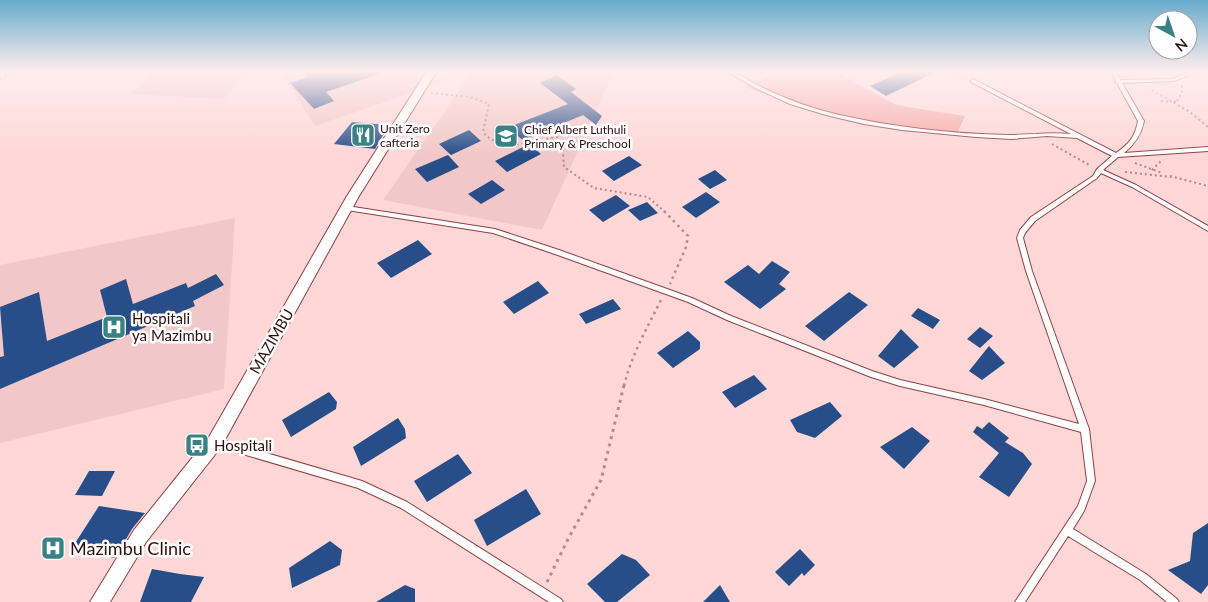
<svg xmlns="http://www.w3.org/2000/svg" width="1208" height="602" font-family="Lato,sans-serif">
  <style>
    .built { fill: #f1c8c7 }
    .green { fill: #f5a9a9 }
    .building { fill: #284e8a }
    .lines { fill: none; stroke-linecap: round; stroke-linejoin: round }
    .lane-casing { stroke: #904044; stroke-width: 2 }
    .street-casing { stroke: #904044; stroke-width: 2 }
    .path-far2 { stroke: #b18c8c; stroke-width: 2; stroke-dasharray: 2 3; stroke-linecap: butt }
    .path-far1 { stroke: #b18c8c; stroke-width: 2.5; stroke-dasharray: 2.5 4; stroke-linecap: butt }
    .path { stroke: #b18c8c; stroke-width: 3; stroke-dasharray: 3 4.5; stroke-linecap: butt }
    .lane { fill: #fff; fill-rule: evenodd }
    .street { fill: #fff; fill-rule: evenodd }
    .path-bridge { stroke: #b18c8c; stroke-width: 2; stroke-dasharray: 2 3; stroke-linecap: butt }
    .labels { text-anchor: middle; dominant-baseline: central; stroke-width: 5; stroke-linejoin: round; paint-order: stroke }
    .far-poi-label { font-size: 12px; fill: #300f11; stroke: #fff; text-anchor: start }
    .poi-label { font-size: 15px; fill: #300f11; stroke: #fff; text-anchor: start }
    .street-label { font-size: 15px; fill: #300f11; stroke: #fff }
    .near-poi-label { font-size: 18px; fill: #300f11; stroke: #fff; text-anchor: start }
  </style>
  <rect width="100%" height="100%" fill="#fed7d6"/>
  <path class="built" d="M154,71H246L224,99L132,94Z
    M280,71H433L443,82L315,126Z
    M473,71H614L542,230L383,200Z
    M235,218L224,389L0,443V265Z"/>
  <path class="green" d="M779,71H835L896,105L965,116L957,133L849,119L794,104L746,87Z"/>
  <path class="building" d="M303,71H382V73L326,92L334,101L314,109L290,83L308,77Z
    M903,71H938L886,96L870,86Z
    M557,75L576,89L571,92L602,116L596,125L583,115L523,140L507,128L568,104L540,83Z
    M352,122L389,125L375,149L334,144Z
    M469,130L481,141L451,155L439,144Z
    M529,144L541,154L507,172L495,161Z
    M448,155L459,167L427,182L415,169Z
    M629,156L642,165L614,181L602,171Z
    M715,170L727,180L710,189L698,179Z
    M492,180L505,190L481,204L468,194Z
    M706,192L720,202L696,218L682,207Z
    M616,195L630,206L603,222L589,210Z
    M647,202L658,213L640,221L628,210Z
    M418,240L432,254L391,278L377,263Z
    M772,261L790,272L779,284L786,289L760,309L724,282L748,265L759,274Z
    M216,274L224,285L193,301L195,306L0,389V357L4,356L0,307L39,292L47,341L107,317L100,290L126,279L133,304L186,283L188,288Z
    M538,281L549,293L514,314L503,302Z
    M849,292L868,305L824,341L805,326Z
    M613,299L621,309L586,324L579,314Z
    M918,308L940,320L933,329L911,316Z
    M980,327L993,336L980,348L967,339Z
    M901,329L919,347L894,368L878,356Z
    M688,331L700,342V349L673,368L657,353Z
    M989,346L1005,363L982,380L969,371Z
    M754,375L767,389L735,408L722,392Z
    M329,392L337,402L336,409L291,437L282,420Z
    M830,402L842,416L815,438L797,432L790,420Z
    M398,418L405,429L406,438L361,466L353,447Z
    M989,422L1009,438L1005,442L1023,453L1032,464L1009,497L979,477L999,453L973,432L977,426L982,429Z
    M912,427L930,441L904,469L880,447Z
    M458,454L472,473L427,502L414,481Z
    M89,471H115L102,496L75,495Z
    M526,489L541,514L487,546L474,520Z
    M99,506L145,513L132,529L115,558L70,551Z
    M1208,523V585L1201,594L1168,570L1190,561L1193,533Z
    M330,541L342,550L340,565L292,588L289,568Z
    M800,549L815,565L804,576L802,573L789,586L775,572Z
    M622,554L636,560L650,575L617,602H605L587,584Z
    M152,569L180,574L204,577L191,602H140Z
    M405,585L415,589V602H376Z
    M720,585L730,602H703Z"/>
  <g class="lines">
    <g class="lane-casing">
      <path id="lane" d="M726,71C739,71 751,83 763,88C786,99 810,108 835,114C892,127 951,134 1009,135C1018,135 1027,134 1036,134C1048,133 1059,133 1071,134L971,82L970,81L973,79L1116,153C1129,144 1135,137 1138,121L1117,83L1115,82L1116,81L1111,71H1115L1121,80L1173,79L1192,71H1199L1174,81L1122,83L1144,121C1141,135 1135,144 1124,153L1208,147V151L1118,157L1103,170L1136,185L1208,226V231L1132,187L1101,173L1097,178L1035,221L1025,233L1023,238L1032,271L1089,429L1095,481L1084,511L1073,529L1146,574L1177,599L1179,602H1167L1140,580L1068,536L1025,602H1015L1078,506L1087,481L1081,432L984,405L900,386L871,377L727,320L688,302L555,254L493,233L347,210L344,208L347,206L495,229L559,250L692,298L731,316L872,371L900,380L984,399L1079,424L1026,271L1017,238L1020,230L1031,217L1093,176L1097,169L1112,156L1077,138L1047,136L1011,139L976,137L902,130L864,124L826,115L790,104L757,89Z
        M215,438L362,481L407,502L561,599L563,602H549L401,508L358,488L212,445L211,442L212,439Z"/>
    </g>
    <g class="street-casing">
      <path id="street" d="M427,71H437L359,196L221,447L146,542L110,602H90L134,530L209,437L347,196Z"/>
    </g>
    <path class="path-far2" d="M947,71L964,77
      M0,79L20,73
      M1152,90L1190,112L1208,127
      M431,93L470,97L489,104L483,132C500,154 539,140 562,136L564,167L594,188L648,197L665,212
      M1161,101L1172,102
      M1177,101L1182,93V84
      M1052,144L1091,166
      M1135,163L1162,173
      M1152,170L1161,161
      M1125,172L1171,177
      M1170,176L1208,186"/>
    <path class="path-far1" d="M664,211L688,236L686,247L670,284
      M624,386C631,356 647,328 661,300"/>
    <path class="path" d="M547,582L568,539L601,480L624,385"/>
    <use href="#lane" class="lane"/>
    <use href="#street" class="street"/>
    <path class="path-bridge" d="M1174,102L1177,101"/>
  </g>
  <linearGradient id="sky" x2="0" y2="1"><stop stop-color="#67abcc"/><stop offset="0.46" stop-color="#ffeded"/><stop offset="1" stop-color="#ffeded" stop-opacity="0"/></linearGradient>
  <rect width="1208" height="155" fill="url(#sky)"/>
  <defs>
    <g id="restaurant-square" transform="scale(1.25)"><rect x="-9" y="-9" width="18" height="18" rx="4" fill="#398184" stroke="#fff"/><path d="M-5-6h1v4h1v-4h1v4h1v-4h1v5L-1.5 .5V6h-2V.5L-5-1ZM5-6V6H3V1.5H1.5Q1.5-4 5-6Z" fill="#fff"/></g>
    <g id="school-square" transform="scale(1.25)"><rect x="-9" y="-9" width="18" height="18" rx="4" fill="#398184" stroke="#fff"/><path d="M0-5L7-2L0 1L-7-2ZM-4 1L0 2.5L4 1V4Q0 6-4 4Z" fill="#fff"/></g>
    <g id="hospital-square" transform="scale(1.25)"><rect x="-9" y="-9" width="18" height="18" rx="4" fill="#398184" stroke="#fff"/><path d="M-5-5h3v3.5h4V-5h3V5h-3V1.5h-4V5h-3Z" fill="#fff"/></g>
    <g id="bus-square" transform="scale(1.25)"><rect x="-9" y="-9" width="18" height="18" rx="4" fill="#398184" stroke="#fff"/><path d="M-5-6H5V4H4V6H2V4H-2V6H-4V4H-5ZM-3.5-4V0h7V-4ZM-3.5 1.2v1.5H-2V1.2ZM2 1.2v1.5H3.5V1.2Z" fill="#fff"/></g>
  </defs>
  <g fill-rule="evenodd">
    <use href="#restaurant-square" x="363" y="135"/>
    <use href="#school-square" x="506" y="136"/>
    <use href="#hospital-square" x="114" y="327"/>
    <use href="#bus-square" x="197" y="445"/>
    <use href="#hospital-square" x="53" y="548"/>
  </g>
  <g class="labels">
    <g class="far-poi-label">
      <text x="380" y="128">Unit Zero<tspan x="380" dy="14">cafteria</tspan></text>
      <text x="524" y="129">Chief Albert Luthuli<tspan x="524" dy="14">Primary &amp; Preschool</tspan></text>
    </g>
    <g class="poi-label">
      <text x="132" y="318">Hospitali<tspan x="132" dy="17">ya Mazimbu</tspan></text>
      <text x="214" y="445">Hospitali</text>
    </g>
    <g class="street-label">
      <text transform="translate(271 341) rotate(-60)">MAZIMBU</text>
    </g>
    <g class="near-poi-label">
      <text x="70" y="548">Mazimbu Clinic</text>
    </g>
  </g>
  <g transform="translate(1173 35) rotate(140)"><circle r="24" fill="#ffffff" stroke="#ac9fa0"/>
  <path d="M0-4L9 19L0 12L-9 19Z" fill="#398184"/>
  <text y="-8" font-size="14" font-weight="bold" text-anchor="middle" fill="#300f11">N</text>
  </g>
</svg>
